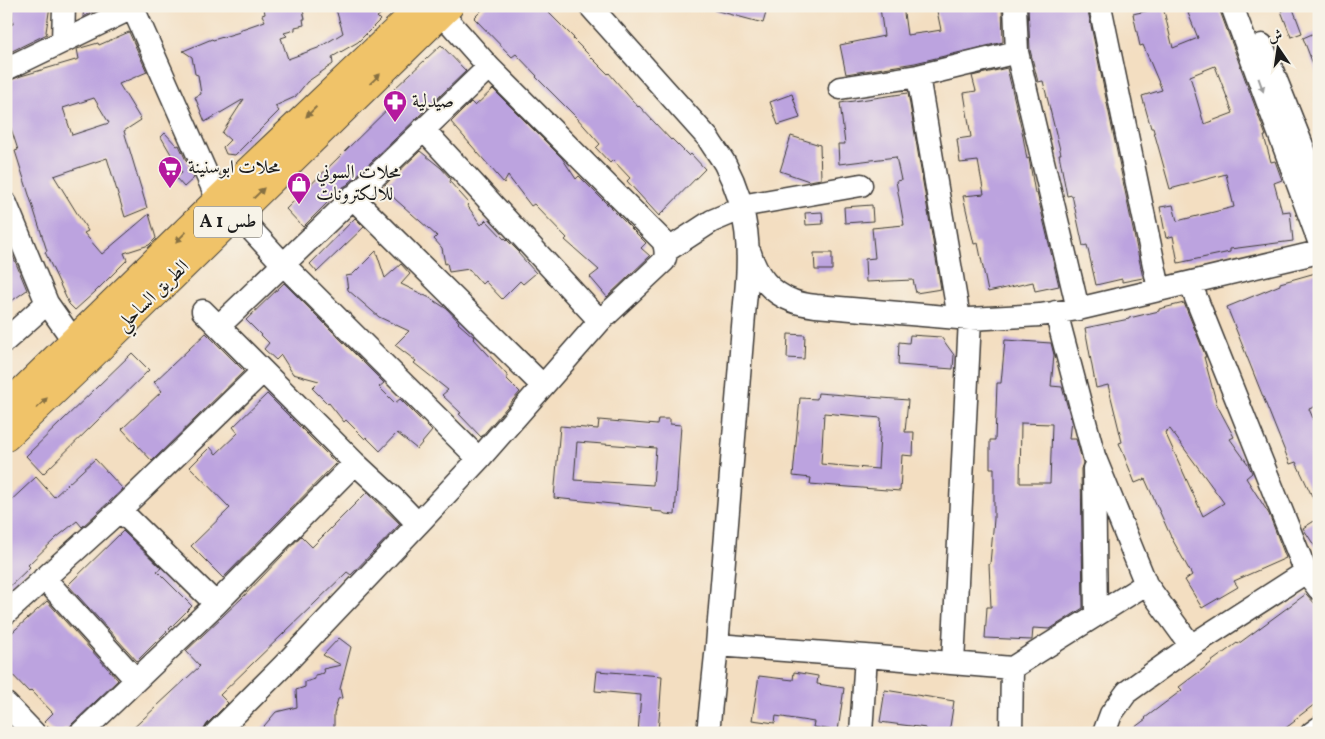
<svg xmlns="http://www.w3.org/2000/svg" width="1325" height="739" font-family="Vollkorn,Amiri,serif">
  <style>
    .building { fill: #bca3df; fill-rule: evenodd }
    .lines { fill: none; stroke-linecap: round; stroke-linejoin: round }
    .minor-casing { stroke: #3c3935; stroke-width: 25 }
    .highway-casing { stroke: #3c3935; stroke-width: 30 }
    .minor { stroke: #fff; stroke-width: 22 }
    .highway { stroke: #f0c369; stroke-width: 28 }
    .oneway { fill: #867042 }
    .oneway2 { fill: #999 }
    .labels { text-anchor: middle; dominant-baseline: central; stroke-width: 4; stroke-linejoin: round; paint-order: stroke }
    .shield { fill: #f7f3e8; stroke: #5e5c59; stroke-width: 1 }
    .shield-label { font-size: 18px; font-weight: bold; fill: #1c1c1c }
    .poi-label { font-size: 19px; fill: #1c1c1c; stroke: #f7f3e8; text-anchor: start }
    .street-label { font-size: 19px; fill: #1c1c1c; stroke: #f7f3e8 }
  </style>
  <rect width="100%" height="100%" fill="#f7f3e8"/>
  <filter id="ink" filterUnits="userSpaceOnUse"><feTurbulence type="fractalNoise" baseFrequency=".02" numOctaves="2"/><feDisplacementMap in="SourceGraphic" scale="10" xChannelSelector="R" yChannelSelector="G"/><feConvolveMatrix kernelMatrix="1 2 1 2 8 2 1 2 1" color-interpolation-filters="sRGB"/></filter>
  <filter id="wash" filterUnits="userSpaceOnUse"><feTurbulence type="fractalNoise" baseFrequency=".0096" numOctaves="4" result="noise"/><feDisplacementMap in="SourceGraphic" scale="20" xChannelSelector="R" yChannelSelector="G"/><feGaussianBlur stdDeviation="1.12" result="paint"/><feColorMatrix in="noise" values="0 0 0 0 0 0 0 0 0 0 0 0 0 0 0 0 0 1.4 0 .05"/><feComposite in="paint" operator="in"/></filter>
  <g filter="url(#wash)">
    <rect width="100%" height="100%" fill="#f3dec1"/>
    <g id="blocks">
      <path class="building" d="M11,6H50L46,32L47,34L6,54V26L13,24Z
        M84,6H105L83,17Z
        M270,6H302L305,19H303L304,25L295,27V30L284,33L287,36L281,38L288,59L318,48L343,33L335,6H392L377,17L380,20L358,42L332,57L333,64L307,82L295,97L275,106L279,111L235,155L226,154L223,147L230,140L222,133L244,99L205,122L195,97L201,94L198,75L195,74L192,57L183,51L212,39L213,40L240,32L239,30L265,21L262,15L265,14L264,8Z
        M486,6H542L574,38L573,39L608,74L609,73L638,107L639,106L671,140L672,139L689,156L691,154L705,169L659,216L627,181L630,178L613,160L610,163L596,148L600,144L577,118L536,77L537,76L516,54L512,57L474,18Z
        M714,6H768L763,23L714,10Z
        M894,6H903L907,35L929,32L941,30L936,6H1002L1003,42L915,63L846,74L840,45L884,36L880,8Z
        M1028,6H1087L1143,278L1122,282V279L1096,285L1087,245L1083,246L1072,195L1067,196L1059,154H1061L1043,81L1038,82L1030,50Z
        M1204,6H1219L1220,11L1266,136H1264L1271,162L1275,161L1282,180L1274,183L1282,212L1290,211L1293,241L1230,249V252L1178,263L1173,236L1166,238L1160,207L1173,205L1177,221L1234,207L1226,174L1170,189L1153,128H1151L1142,96L1162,90L1143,45L1140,46L1133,14L1163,7L1173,48L1198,38L1188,13ZM1215,66L1233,113L1204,124L1190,76Z
        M1292,6L1302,33L1291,37L1281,11Z
        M1319,31V77H1318L1303,38Z
        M129,32L147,72L119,84L141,120L124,131L147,208L125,217L107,158L54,176L88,231L84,233L102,254L149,214L156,238L149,245L124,253L127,260L95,292L75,310L69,304L45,252L47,251L15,151L18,150L6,113V82L21,76L79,59L77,49L98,43L99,45ZM94,98L109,123L72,135L63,108Z
        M441,45L466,71L347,185L343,187L303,227L286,209L401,96L394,89Z
        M1007,68L1022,131L1027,159L1029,158L1035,193H1037L1059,286L1035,291L1033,282L988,292L978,243L974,244L963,196L984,194L978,161L960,163L957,139L971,137L964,93L976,91L972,76Z
        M493,89L562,158L576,179L579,176L646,243L641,248L650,256L607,297L590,277L599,270L565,240L567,238L534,204L531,206L508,176L504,183L451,122L471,102L475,106Z
        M908,93L941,289L916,293L913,280L866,282L865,259L875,258L872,228L904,225L896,181L901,180L896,157L839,164L838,144H845L840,103Z
        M792,94L800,118L778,125L770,102Z
        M165,133L177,146L179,145L194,178L184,187L176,178L182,173L161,137Z
        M791,136L820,145L821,179L809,181L780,171Z
        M420,151L441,168L451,179L450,182L469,203L467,205L481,225L486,220L504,239L505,238L519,252L518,253L536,273L523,284L520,281L502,299L485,281L482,284L469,269L449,272L447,263L445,264L442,248L434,239L437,236L395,199L385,185Z
        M872,205L873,221L845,223L844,207Z
        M822,212L823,224L806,225L805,213Z
        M355,218L364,227L317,272L310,264Z
        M6,239L27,290L6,305Z
        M376,251L385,278L401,264L410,274L401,284L430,298L447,309L459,322L458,323L475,338L474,339L507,375V379L520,392L481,437L459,414L461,413L442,395L448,390L414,363L416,361L395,345L409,331L379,317L348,290L346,276L352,275Z
        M814,253H832V270H815Z
        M1319,272V405L1309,409L1319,432V511L1296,462L1290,464L1227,307L1280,285V283Z
        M284,283L384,383L379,387L395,403L400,399L432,431L417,449L397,433L380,451L366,437L365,439L346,420L344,422L329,403L328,404L312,388L319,381L293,374L281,355L276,360L264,349L269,343L246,320Z
        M1184,303L1206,357H1204L1217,405L1234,437L1230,439L1248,464L1252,473L1246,478L1269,514L1286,558L1234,581L1238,587L1202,608L1185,580L1192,575L1171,537L1145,479L1135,483L1119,443L1122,442L1108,385L1096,388L1085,328L1129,319V318L1159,311V309ZM1170,429L1224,503L1203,516L1165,432Z
        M206,333L244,371L152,461L122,429L162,391L154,382Z
        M788,334L805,335L804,359L787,358Z
        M910,335L941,337L954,355L953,369L898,365L899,342L909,343Z
        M1005,340L1051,343L1054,355L1051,386L1062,387L1071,419L1069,439H1076L1083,463L1081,469L1083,608L1050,629L1033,628L1032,640L985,638L987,607H991L989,564H990L994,519V468H990V440H995L997,383H1001ZM1021,423L1052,424L1050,483H1020Z
        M132,353L149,370L43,474L26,456Z
        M818,393L908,400L905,432H914L913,456L902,455L900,491L810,484L811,478L793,476L800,398L817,399ZM824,413L881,418L878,469L821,464Z
        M267,394L336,463L223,578L191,546L230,508L190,467L210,447L216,454L238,433L233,427Z
        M658,419H670V424L681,425L675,515L665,514L662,512L651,511V508L554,498L560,426L598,429L599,420L657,425ZM577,442L656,448L653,485L574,480Z
        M95,459L123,489L82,527L77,521L56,538L28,565L30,567L6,590V505L36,477L54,497Z
        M367,492L400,524L351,575L347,572L220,695L228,703L207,724L204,729L203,733H128L200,666L186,651L242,598L301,536L312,547Z
        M1319,518V553L1303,528Z
        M123,531L161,568L157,571L192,606L137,661L68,585Z
        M1306,594L1319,608V701L1294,720L1295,721L1279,733H1127L1146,719L1145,718L1182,690L1179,687L1211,663V662L1237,643L1238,644Z
        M47,601L118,680L72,724L68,730L66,728L61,733H55L44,722L53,713L31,690L29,692L6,668V638Z
        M339,638L351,647L340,689L342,698L338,699L334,714V733H258L276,712L297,707L296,690L305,687V682L315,679V675L324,673L323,669L341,665L323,655Z
        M597,671L662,676L658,733H638L641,695L595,691Z
        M794,672L818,676L817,684L844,688L838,731L813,727L814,722L776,716L775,723L752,720L759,676L793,680Z
        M885,690L954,701L949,733H925L926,728L880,722Z"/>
    </g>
  </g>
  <g filter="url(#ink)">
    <use href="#blocks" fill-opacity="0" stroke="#3c3935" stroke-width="1"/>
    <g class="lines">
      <g class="minor-casing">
        <path id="minor" d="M590,6L708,138C713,147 720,155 725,164C749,210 751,252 745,303L717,645L708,733
          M1015,6L1017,52L1078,309
          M1100,6L1159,289
          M1232,6L1319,241
          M133,8L218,200
          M63,41L64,6
          M1262,45L1319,188
          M6,69L136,6
          M918,76L959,318
          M840,88L918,76L1017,52
          M423,129L600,321
          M352,197L543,386
          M6,204L47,303L83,354
          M741,206L861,185
          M237,214L283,264L479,459
          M666,251L712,221L731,213
          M750,253C756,275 771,293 793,301C800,304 808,305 816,306L970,319L1040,315L1078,309L1319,252
          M1190,283L1306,572L1319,589
          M203,311L355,463L395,500L418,524L282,667L216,733
          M1056,312L1094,456L1146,584L1191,646
          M219,326L489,67
          M6,340L47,303
          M1094,469L1096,615
          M120,510L216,604
          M418,524L479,459L600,321L664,261C667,254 666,248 663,241L489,67L442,14
          M44,578L136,680
          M6,613L120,510L263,371
          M717,645L866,656L1012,668L1011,733
          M953,663L970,319
          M1012,668L1146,584
          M6,704L34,733
          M81,733L216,604L355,463
          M861,733L866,656
          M1104,733L1111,714L1127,692L1191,646L1306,572
          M1312,733L1319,728"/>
      </g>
      <g class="highway-casing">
        <path id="highway" d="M6,407L218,200L422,6
          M6,437L87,360L449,6"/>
      </g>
      <use href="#minor" class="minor"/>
      <use href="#highway" class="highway"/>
    </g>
    <defs><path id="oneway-solid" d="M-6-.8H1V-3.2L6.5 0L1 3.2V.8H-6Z" transform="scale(1.25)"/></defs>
    <g class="oneway">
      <use href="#oneway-solid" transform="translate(375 79) rotate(-44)"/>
      <use href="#oneway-solid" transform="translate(311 112) rotate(136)"/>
      <use href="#oneway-solid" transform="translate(259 193) rotate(-44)"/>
      <use href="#oneway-solid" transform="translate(181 237) rotate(136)"/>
      <use href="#oneway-solid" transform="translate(42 403) rotate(-44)"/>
    </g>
    <use class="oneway2" href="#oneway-solid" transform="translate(1261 85) rotate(70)"/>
  </g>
  <defs>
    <g id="pharmacy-pin" transform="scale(1.25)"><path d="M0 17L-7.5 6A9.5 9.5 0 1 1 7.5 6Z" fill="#b5179e" stroke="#f7f3e8"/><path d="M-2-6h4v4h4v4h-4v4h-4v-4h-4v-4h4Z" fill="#fff"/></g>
    <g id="supermarket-pin" transform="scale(1.25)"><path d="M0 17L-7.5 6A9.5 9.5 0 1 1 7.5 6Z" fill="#b5179e" stroke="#f7f3e8"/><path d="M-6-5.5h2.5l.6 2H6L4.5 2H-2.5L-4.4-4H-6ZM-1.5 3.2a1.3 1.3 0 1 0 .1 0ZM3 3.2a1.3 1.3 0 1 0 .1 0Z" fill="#fff"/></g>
    <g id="shop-pin" transform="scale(1.25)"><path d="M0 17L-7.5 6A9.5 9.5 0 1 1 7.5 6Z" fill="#b5179e" stroke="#f7f3e8"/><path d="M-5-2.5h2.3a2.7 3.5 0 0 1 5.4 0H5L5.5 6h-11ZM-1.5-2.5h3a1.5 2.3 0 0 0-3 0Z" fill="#fff"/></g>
  </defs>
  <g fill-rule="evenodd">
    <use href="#pharmacy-pin" x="395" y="102"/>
    <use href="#supermarket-pin" x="170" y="168"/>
    <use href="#shop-pin" x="299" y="184"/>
  </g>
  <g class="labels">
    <rect class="shield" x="194" y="206.5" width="68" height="31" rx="4"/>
    <g class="shield-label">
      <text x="228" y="222">A 1 طس</text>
    </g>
    <g class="poi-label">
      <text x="412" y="102">صيدلية</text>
      <text x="188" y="168">محلات ابوسنينة</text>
      <text x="316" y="173">محلات السوني<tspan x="316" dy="22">للالكترونات</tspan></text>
    </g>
    <g class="street-label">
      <text transform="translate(153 296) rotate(-44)">الطريق الساحلي</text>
    </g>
  </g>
  <rect width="1325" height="739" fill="none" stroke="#f7f3e8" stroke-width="25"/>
  <g transform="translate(1278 48) rotate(347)" stroke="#f7f3e8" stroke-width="4" paint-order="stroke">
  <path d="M0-4L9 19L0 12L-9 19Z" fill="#1c1c1c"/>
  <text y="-8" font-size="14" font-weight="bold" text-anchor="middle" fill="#1c1c1c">ش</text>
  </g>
</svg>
